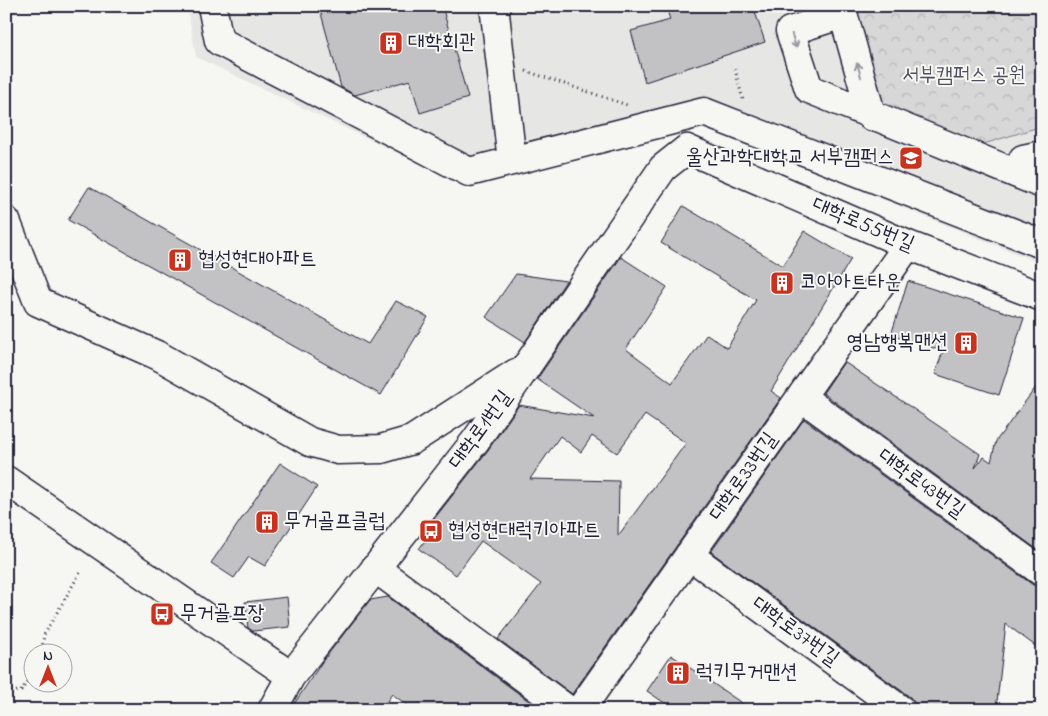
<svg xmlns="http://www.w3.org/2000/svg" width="1048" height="716" font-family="'Indie Flower','Poor Story',sans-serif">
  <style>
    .built { fill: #e6e6e4 }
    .park { fill: url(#park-crowns); stroke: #7c7c89 }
    .building { fill: #c2c2c4; stroke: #22223b; fill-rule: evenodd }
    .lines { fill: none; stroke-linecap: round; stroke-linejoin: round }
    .minor-casing { stroke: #22223b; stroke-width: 31 }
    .path { stroke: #22223b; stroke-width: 3; stroke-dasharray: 1 4; stroke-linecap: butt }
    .minor { stroke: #f6f6f2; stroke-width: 28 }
    .oneway { stroke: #9797a0 }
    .labels { text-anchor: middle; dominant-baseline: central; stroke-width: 4; stroke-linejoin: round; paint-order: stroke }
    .poi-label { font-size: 21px; fill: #22223b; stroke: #f6f6f2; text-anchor: start }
    .park-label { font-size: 21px; fill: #4f4f62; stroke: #f6f6f2 }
    .street-label { font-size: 21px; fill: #22223b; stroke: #f6f6f2 }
  </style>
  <defs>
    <pattern id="park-crowns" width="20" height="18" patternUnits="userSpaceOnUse" patternTransform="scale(1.25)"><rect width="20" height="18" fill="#d7d7d7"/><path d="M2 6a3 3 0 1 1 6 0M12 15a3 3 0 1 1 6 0" fill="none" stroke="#b8b8b9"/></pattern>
  </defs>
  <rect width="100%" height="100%" fill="#f6f6f2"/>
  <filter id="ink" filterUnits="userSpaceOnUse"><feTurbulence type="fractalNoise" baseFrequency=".02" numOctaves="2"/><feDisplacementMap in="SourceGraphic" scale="10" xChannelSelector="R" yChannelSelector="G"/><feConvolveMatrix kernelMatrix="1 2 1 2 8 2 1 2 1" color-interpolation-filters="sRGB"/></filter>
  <g filter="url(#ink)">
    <path class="built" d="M187,6H1042V264L705,127L471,188L196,57Z"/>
    <path class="park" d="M841,6H1042V126L961,151L872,117Z"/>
    <path class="building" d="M319,6H442L468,98L420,113L410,80L355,95L341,87Z
      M666,6H753L765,42L645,82L631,31L670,20Z
      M89,187L368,344L396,301L428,317L381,395L68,220Z
      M683,206L783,266L804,231L851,259L771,391L781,398L572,694L498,639L541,584L481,541L456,575L419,549L432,531L427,528L488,450L519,405L594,418L537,379L621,257L667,287L626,349L672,383L707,334L727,348L756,300L661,243ZM645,415L686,443L618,536L619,481L530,479L560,436L581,452L592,436L617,453Z
      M516,274L566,281L525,342L486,317Z
      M908,281L1024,318L999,395L935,374L943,351L891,335Z
      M844,362L980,454L975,468L984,457L991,462L996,441L1042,379V553L823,393Z
      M804,419L1033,585L1042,587V651L1006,624L996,710H916L910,697L711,552Z
      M280,463L317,487L265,566L249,557L234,578L211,563Z
      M287,597L290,627L253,631L248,628L245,602Z
      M388,597L541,710H414L392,694L381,710H290L322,662L370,600Z
      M671,655L752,710H675L647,691Z"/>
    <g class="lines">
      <g class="minor-casing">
        <path id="minor" d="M212,6L219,41L469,172L704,112L1042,244
          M496,6L495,14L512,161
          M841,6L872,117
          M843,14L790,31L809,89L1042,184
          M1021,175L1023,159L1042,155
          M6,221L38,302L159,356L310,442L338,450L381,449L412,440L516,373
          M801,397L1042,572
          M6,480L291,676
          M689,555L901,710
          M375,568L568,710
          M272,710L291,676L476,440L663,168L687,149L908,245L1042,297
          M580,710L908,245"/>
      </g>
      <path class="path" d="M735,69L743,100
        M526,71L627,105
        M41,654L44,635L81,571
        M6,692L21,691L32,674"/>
      <use href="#minor" class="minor"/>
    </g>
    <defs><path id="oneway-shaft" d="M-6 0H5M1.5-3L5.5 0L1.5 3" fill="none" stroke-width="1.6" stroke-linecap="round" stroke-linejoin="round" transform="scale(1.25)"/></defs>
    <g class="oneway">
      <use href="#oneway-shaft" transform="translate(794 41) rotate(72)"/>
      <use href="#oneway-shaft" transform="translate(859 70) rotate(-106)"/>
    </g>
  </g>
  <defs>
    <g id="building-square" transform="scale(1.25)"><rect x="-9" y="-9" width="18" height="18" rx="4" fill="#c8321e" stroke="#f6f6f2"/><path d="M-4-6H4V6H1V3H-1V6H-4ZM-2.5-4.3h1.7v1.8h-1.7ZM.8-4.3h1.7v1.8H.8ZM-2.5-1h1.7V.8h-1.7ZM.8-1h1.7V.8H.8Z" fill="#fff"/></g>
    <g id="university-square" transform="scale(1.25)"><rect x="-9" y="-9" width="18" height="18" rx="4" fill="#c8321e" stroke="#f6f6f2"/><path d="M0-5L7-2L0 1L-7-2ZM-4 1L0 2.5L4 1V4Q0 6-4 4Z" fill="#fff"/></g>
    <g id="bus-square" transform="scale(1.25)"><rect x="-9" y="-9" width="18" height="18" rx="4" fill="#c8321e" stroke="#f6f6f2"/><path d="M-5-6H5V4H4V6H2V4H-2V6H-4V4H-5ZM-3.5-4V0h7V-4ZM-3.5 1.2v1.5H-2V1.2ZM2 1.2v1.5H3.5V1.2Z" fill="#fff"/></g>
  </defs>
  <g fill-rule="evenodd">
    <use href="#building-square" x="391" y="43"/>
    <use href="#university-square" x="911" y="158"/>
    <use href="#building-square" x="180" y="260"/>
    <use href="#building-square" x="782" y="283"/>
    <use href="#building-square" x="966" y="343"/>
    <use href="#building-square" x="267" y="522"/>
    <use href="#bus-square" x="431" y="531"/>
    <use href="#bus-square" x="162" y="614"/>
    <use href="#building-square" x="678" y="673"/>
  </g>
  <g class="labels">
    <g class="poi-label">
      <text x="408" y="43">대학회관</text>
      <text x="894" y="158" text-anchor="end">울산과학대학교 서부캠퍼스</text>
      <text x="198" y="260">협성현대아파트</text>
      <text x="800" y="283">코아아트타운</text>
      <text x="948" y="343" text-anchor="end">영남행복맨션</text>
      <text x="284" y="522">무거골프클럽</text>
      <text x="448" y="531">협성현대럭키아파트</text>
      <text x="180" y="614">무거골프장</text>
      <text x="696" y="673">럭키무거맨션</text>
    </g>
    <g class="park-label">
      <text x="964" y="76">서부캠퍼스 공원</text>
    </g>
    <g class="street-label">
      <text transform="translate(863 225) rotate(23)">대학로55번길</text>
      <text transform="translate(481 430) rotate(-54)">대학로1번길</text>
      <text transform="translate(744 477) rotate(-55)">대학로33번길</text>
      <text transform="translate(921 484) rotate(36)">대학로43번길</text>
      <text transform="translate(795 632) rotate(36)">대학로37번길</text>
    </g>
  </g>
  <rect width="1048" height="716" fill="none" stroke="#f6f6f2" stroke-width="25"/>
  <rect x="12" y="12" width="1023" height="691" fill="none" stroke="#22223b" stroke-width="2" filter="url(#ink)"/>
  <g transform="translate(48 668)"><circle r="24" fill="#f6f6f2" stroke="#a1a1a9"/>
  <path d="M0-4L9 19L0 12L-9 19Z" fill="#c8321e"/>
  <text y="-8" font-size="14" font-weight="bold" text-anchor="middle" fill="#22223b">N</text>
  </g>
</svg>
